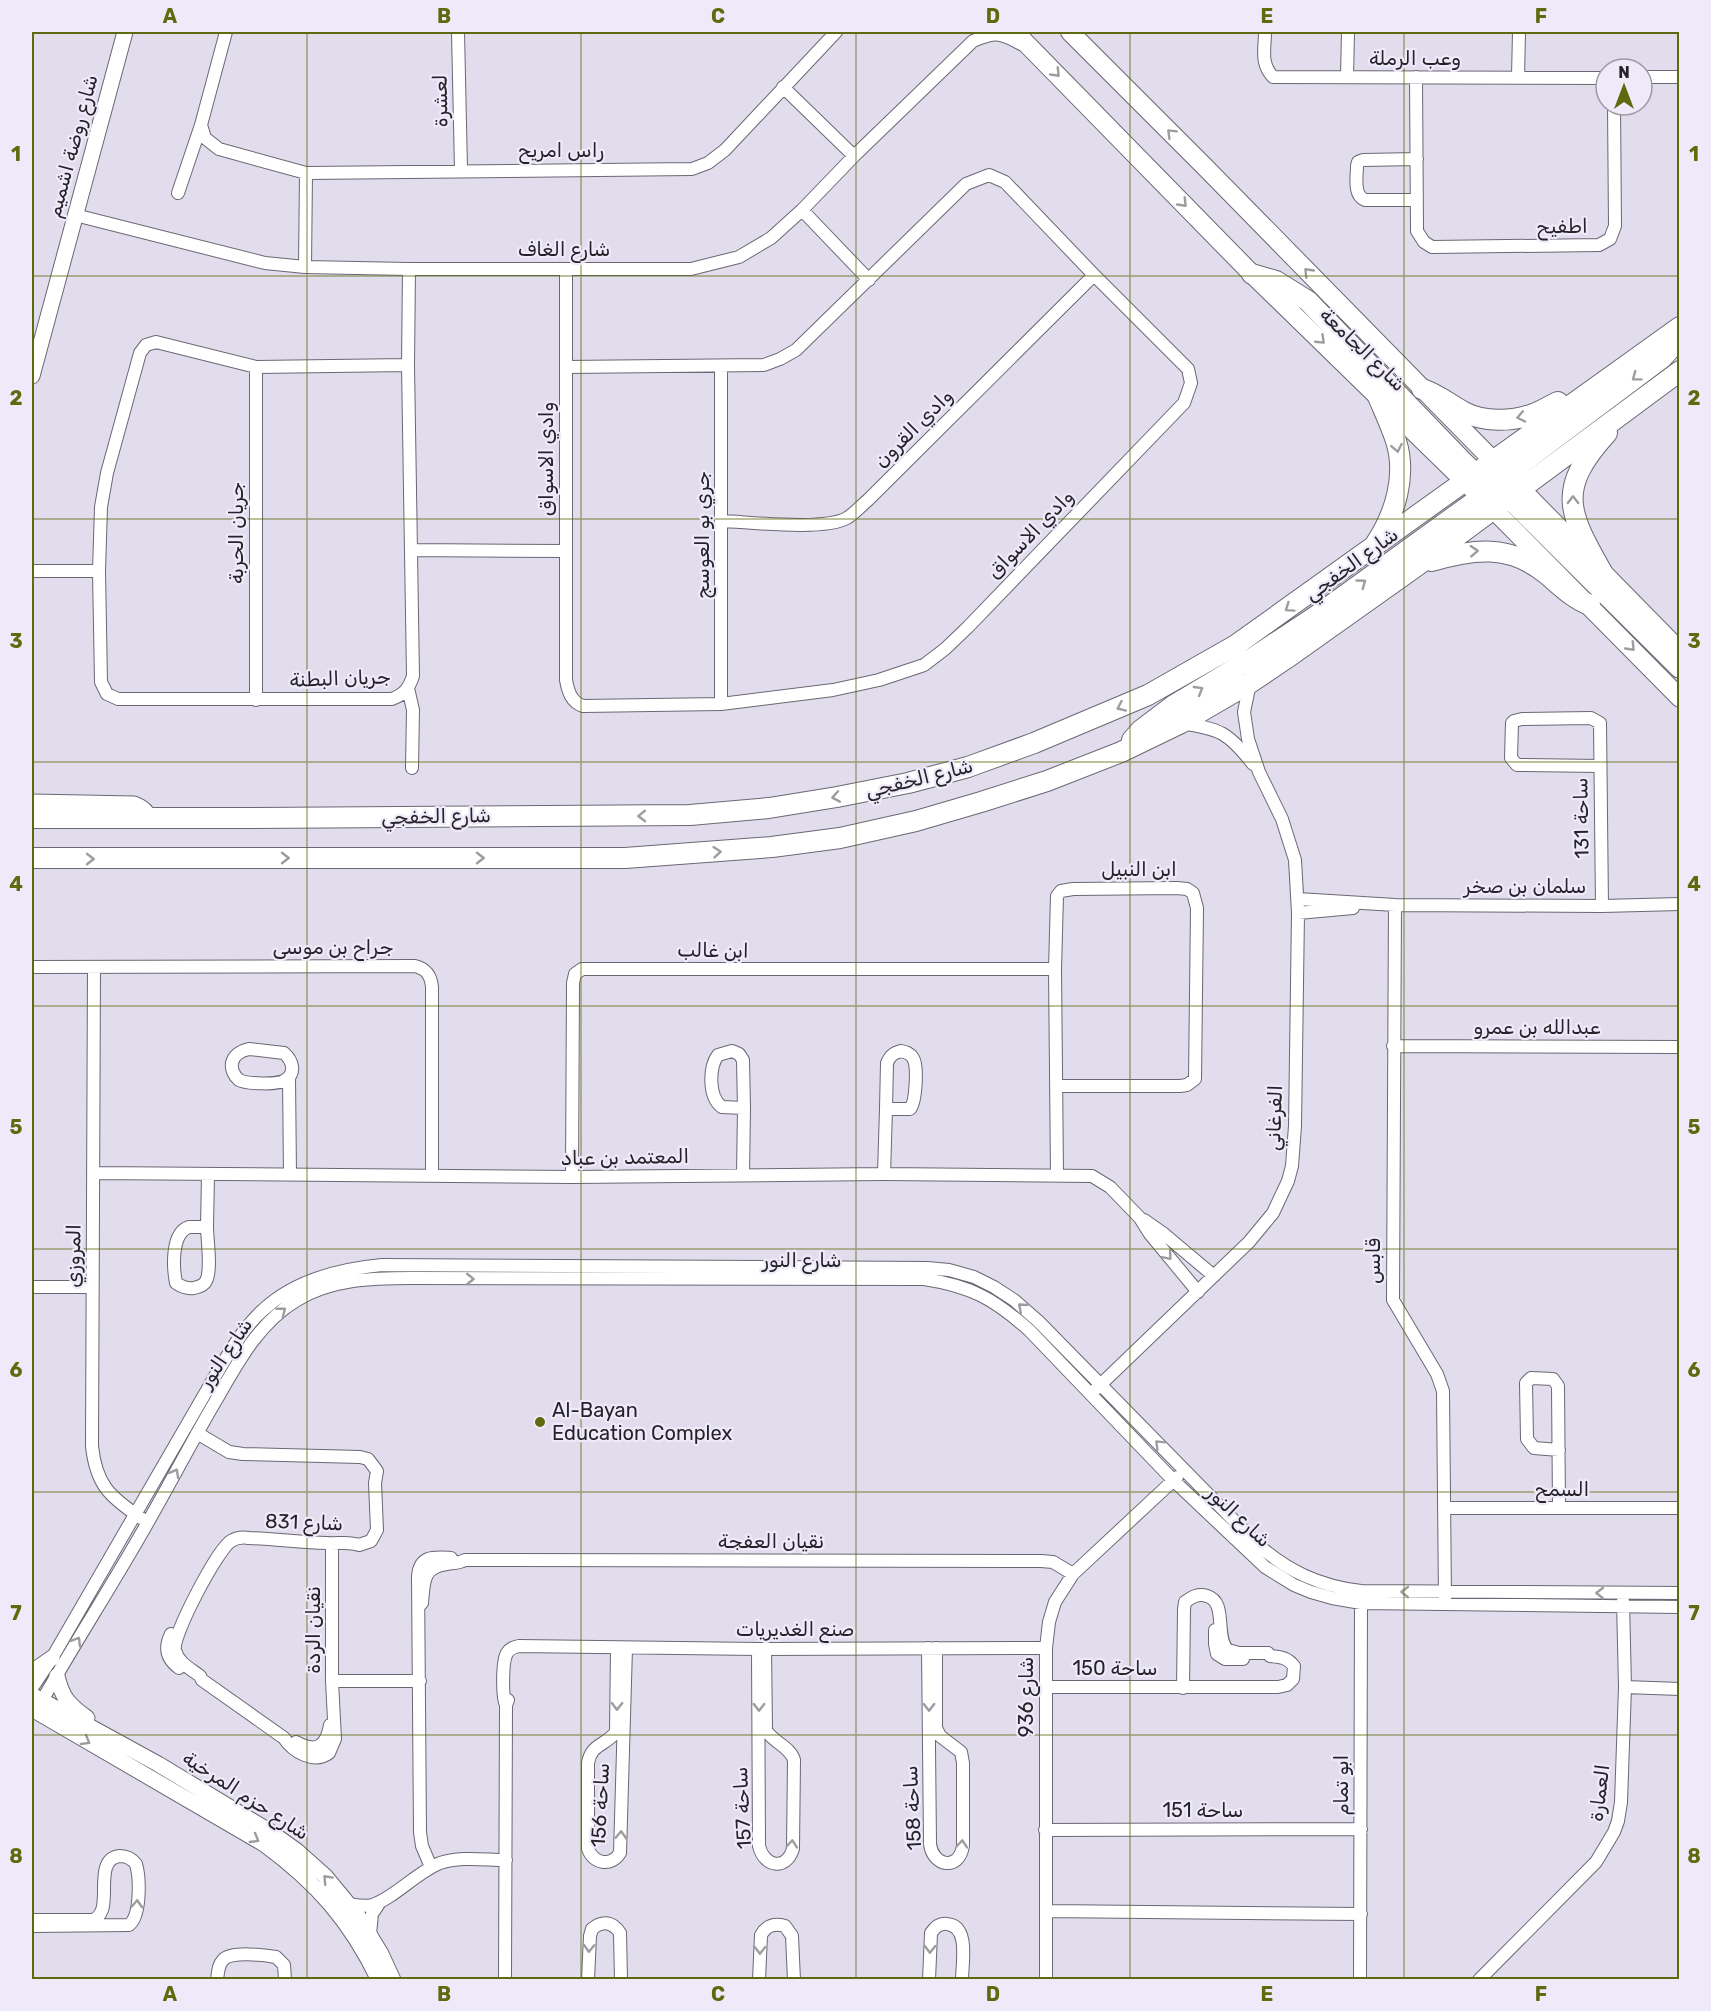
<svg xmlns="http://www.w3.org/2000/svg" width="1711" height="2011" font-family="Rubik,Cairo,sans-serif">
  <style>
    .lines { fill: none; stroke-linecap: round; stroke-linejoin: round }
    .minor-casing { stroke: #6b6774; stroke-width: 14 }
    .tertiary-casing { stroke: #6b6774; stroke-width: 17 }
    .primary-casing { stroke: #6b6774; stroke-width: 20 }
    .trunk-casing { stroke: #6b6774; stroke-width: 22 }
    .minor { stroke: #fff; stroke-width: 12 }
    .tertiary { stroke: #fff; stroke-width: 15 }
    .primary { stroke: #fff; stroke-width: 18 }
    .trunk { stroke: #fff; stroke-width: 20 }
    .oneway { stroke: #9d9c9f }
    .grid { fill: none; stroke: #5f690d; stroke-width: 1.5; stroke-opacity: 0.55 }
    .poi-dot { fill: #5f690d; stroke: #eeeaf9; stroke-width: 2 }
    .labels { text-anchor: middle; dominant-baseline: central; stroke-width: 4.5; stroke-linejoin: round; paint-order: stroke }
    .street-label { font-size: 20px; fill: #252329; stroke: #eeeaf9 }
    .poi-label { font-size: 20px; fill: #252329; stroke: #eeeaf9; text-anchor: start }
    .neatline { fill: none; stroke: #5f690d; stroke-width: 2 }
    .grid-label { font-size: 20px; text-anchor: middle; font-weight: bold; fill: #5f690d }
  </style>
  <rect width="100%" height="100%" fill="#e1ddec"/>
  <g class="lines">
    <g class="minor-casing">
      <path id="minor" d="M458,32L461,170
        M1265,32C1265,49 1260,63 1273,77L1606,78
        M1347,77L1348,32
        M1416,77L1417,231L1424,242L1432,247L1599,245L1610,239L1615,226L1614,105
        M1518,77L1519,32
        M1642,77H1680
        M783,87L854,156
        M201,125L205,138L219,149L306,173L692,169L708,163L725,150L836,32
        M1417,159L1363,160L1358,162L1357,166C1357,177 1353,195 1365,200H1417
        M178,193L201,125L226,32
        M802,210L869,280
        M75,215L265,263L305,267L409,269H691L739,257L771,238L802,210L854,156L973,41C995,32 999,32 1021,44
        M305,267L306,173
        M566,269V680C568,691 571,702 583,706L721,704L833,690L879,680L924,665L945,649L968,627L1184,403L1191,383L1188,369L1094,275L1005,182L989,175L966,184L796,350L780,359L764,365L566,367
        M408,365L256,367L156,342L146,345L140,353L107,473L101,507L99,571L101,682L107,694L118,699H392C405,694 409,688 413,676L408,365L409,269
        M721,366V704
        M256,367V700
        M722,521C750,522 824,531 847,518C855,513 862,505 868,500L1094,275
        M411,550L565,551
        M32,571H99
        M408,688L413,710L412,768
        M1181,723C1220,729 1228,732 1253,764
        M1600,766L1517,765L1511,758L1512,723L1514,721L1522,719L1591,718L1600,723L1602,906
        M1298,899L1395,905L1602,906L1680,904
        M1395,905L1393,1300L1437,1374L1443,1391L1445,1600
        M1298,913L1353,908
        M32,967L415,966C427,969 431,976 432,987V1176
        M94,967L92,1446C96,1485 110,1497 141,1518
        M1393,1046L1680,1047
        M249,1049L284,1053C292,1060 297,1073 285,1080C279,1085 246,1084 239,1080C234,1076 231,1069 232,1063C234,1054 241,1051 249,1049Z
        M732,1051L739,1054L743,1060L744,1108L722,1107C708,1097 709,1067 718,1055Z
        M901,1051C906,1052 910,1053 913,1058C918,1066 916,1102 910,1109H886L887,1063C890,1056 893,1053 901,1051Z
        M289,1077L290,1175
        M1057,1086H1180L1187,1085L1195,1079L1197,908L1193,893L1187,889L1177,888L1073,889L1061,891L1057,896L1055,969L1057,1174
        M93,1173L572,1177L884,1174L1092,1176L1110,1187L1140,1218L1150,1234L1198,1292
        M884,1174L886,1109
        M743,1175L744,1108
        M572,1177L573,983L575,974L582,969H1055
        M1144,1220L1164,1234L1214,1276
        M189,1227H207C207,1239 212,1270 206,1281C204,1285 199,1287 194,1288C187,1289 182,1287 176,1283C173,1267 171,1233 189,1227Z
        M207,1227L208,1175
        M32,1287H92
        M1096,1389L1249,1242L1273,1213L1288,1181L1292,1166L1295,1126L1298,913L1295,860L1282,819L1259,772L1248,739L1244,712L1250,683
        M197,1433L229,1452L243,1454L360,1457L368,1459L377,1471L375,1483L377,1530L371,1541L359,1545C349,1541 338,1544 327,1543C301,1542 274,1539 249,1538C243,1537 236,1538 231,1541C218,1549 172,1635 175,1650C178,1663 191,1669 200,1676L202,1680L284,1738C293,1752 314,1764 329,1753L335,1739L332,1681V1544
        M1444,1508H1680
        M1559,1508L1558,1386L1553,1379L1531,1378L1526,1383L1527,1439L1534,1448L1559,1450
        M420,1605L422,1603C424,1583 422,1567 447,1564C453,1563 460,1563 465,1560L1041,1561L1053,1562L1073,1574
        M1215,1630V1644L1217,1654L1225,1659H1243
        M171,1634C164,1648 167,1659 179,1668
        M617,1648L616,1732C605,1746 591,1744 588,1763V1849C594,1864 611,1867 620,1853L626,1648
        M928,1648L930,1844C933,1867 959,1871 963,1846V1763L961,1752L940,1736L936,1728V1648
        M758,1649L759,1846C764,1867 786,1871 793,1849L794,1760C790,1746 772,1742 766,1730L765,1649
        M332,1681H420
        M1046,1687H1278L1287,1685L1293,1679L1294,1666C1287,1657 1280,1657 1270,1656L1268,1653H1239L1228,1650C1214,1638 1228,1602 1207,1596C1198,1593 1192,1597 1185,1602L1184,1609L1183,1688
        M1625,1687L1680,1689
        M32,1688L52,1658L221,1366C233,1347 245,1326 263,1310C295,1280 339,1269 382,1265L927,1268L949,1270L974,1277L994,1287L1014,1300L1038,1321L1256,1543C1287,1571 1319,1586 1361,1591L1680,1593
        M506,1705C502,1698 502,1661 507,1653C510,1648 514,1647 519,1646L758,1649L1046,1648
        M39,1706C74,1644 113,1584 148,1522C171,1482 192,1441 215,1402C237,1364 258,1323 297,1300C332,1279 372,1278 412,1278L924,1279C971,1286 994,1299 1029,1330L1173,1480L1265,1567L1294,1585L1311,1592L1332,1598L1361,1603L1680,1607
        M296,1742C316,1753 326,1747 330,1725
        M1045,1830L1361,1829
        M431,1867L422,1846L420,1832L418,1576C420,1555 434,1557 451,1558
        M349,1904C356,1905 364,1907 372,1905C393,1899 417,1872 440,1863C460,1856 485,1860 506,1860
        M1046,1911L1361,1914
        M32,1920H93C98,1918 100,1915 102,1910C108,1895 96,1858 120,1856C127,1856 132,1859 136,1864C140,1878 141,1916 129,1925L32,1926
        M370,1934L372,1914L380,1902
        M217,1980C218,1973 218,1965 223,1960C231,1951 264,1955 276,1957L284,1965L285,1980
        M505,1980L506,1705L508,1700
        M588,1980L590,1936L592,1929C603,1920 613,1922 620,1933L621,1980
        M759,1980L761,1935C767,1925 774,1923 785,1926L792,1936L794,1980
        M929,1980L931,1933C935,1927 940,1923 947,1924C970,1926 962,1963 962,1980
        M1046,1980V1648L1049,1622L1055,1602L1073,1574L1177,1477
        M1360,1980L1361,1597
        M1479,1980L1596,1862L1614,1832L1618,1821L1621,1802L1625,1687L1623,1601"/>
    </g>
    <g class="tertiary-casing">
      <path id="tertiary" d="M32,376L125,32
        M32,802L134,804C142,807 146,810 150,818
        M32,1672L52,1658
        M57,1676C62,1698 69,1705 87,1718
        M32,1695L158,1764L269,1831L297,1851L325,1876L358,1916L381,1954L393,1980
        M32,1709L264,1844C317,1883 350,1920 379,1980"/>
    </g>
    <g class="primary-casing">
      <path id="primary" d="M1015,32L1252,274L1493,509L1680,698
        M1070,32L1206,168L1680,651"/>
    </g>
    <g class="trunk-casing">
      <path id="trunk" d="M1252,274L1276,281L1308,301L1462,461L1484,482
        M1422,389C1438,394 1449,404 1464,412C1483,422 1512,422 1533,414C1542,411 1549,406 1558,402
        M1498,493L1513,502L1680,668
        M1494,497L1500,483L1506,475L1662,358L1680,338
        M1376,543C1395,514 1407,476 1396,441C1391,425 1383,409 1377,394
        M1432,561C1473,549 1509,544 1545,573C1560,585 1573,599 1590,605
        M1602,572C1568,512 1556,489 1607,433
        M1132,740L1141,730L1174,705L1251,659L1316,616L1481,497C1491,487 1494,475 1492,461
        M32,818H247L690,815L769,808L837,797L908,783L968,767L1034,743L1148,695L1236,645L1680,327
        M32,858H625L772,847L840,838L916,821L981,802L1047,781L1121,752L1181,723L1250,683L1287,658L1418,565L1680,371"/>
    </g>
    <use href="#minor" class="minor"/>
    <use href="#tertiary" class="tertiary"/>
    <use href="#primary" class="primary"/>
    <use href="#trunk" class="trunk"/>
  </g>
  <defs><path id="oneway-chevron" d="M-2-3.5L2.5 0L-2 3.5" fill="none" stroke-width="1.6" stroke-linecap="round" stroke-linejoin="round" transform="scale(1.5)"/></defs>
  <g class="oneway">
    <use href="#oneway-chevron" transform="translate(1056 73) rotate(46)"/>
    <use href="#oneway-chevron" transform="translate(1171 133) rotate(-135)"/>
    <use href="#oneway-chevron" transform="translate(1183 203) rotate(46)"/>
    <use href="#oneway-chevron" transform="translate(1308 272) rotate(-134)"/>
    <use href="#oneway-chevron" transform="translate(1321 340) rotate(44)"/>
    <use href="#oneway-chevron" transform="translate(1636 377) rotate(143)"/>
    <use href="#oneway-chevron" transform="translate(1521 417) rotate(168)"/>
    <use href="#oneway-chevron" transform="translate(1397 448) rotate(79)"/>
    <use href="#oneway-chevron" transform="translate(1573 500) rotate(-91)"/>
    <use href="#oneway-chevron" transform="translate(1474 551) rotate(-3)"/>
    <use href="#oneway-chevron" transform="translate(1362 583) rotate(-36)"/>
    <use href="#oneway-chevron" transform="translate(1289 608) rotate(145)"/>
    <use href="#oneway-chevron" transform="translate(1631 647) rotate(46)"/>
    <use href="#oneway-chevron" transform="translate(1199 690) rotate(-30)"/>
    <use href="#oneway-chevron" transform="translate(1121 707) rotate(156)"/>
    <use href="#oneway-chevron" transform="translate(836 797) rotate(170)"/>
    <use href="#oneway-chevron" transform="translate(642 816) rotate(179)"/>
    <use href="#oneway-chevron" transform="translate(717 852) rotate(-5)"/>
    <use href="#oneway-chevron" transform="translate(285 858)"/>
    <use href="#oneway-chevron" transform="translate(480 858)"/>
    <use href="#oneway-chevron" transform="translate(90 859)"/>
    <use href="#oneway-chevron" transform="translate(1168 1256) rotate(50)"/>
    <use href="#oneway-chevron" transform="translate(470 1279) rotate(1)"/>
    <use href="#oneway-chevron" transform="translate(1022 1307) rotate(-139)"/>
    <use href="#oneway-chevron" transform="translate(282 1311) rotate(-38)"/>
    <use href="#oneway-chevron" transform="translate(1159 1444) rotate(-135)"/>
    <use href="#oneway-chevron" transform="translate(175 1473) rotate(-61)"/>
    <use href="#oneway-chevron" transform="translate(1405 1592) rotate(-179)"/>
    <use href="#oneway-chevron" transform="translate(1600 1593) rotate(-180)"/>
    <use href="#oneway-chevron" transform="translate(77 1641) rotate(-59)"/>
    <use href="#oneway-chevron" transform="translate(617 1706) rotate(91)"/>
    <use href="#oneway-chevron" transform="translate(759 1707) rotate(90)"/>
    <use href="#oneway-chevron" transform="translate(929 1707) rotate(90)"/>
    <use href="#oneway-chevron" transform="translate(86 1741) rotate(30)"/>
    <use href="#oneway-chevron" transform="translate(621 1835) rotate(-88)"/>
    <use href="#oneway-chevron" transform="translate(255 1839) rotate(30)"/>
    <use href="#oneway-chevron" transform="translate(792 1844) rotate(-85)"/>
    <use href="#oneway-chevron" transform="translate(962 1844) rotate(-85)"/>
    <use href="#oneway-chevron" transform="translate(327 1879) rotate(-133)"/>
    <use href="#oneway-chevron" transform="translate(137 1904) rotate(-87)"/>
    <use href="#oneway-chevron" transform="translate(589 1948) rotate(92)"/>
    <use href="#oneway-chevron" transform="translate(930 1949) rotate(91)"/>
    <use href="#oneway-chevron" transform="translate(760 1950) rotate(91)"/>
  </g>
  <path class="grid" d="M307,32V1980M581,32V1980M856,32V1980M1130,32V1980M1404,32V1980M32,276H1680M32,519H1680M32,762H1680M32,1006H1680M32,1249H1680M32,1492H1680M32,1735H1680"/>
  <circle class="poi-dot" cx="540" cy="1422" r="6"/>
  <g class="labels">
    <g class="street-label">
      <text x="1415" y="58">وعب الرملة</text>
      <text transform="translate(440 101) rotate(-91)">لعشرة</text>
      <text transform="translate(72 146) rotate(-75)">شارع روضة اشميم</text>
      <text x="561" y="150">راس امريح</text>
      <text transform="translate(1562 226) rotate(-1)">اطفيح</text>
      <text x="564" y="249">شارع الغاف</text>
      <text transform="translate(1363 349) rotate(44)">شارع الجامعة</text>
      <text transform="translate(913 428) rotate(-45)">وادي القرون</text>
      <text transform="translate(546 459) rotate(-90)">وادي الاسواق</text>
      <text transform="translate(236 533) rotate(-90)">جريان الحربة</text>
      <text transform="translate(1030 534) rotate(-46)">وادي الاسواق</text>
      <text transform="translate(702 535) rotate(-90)">جري بو العوسج</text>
      <text transform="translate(1351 564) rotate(-36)">شارع الخفجي</text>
      <text transform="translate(340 678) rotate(-2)">جريان البطنة</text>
      <text transform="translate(919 778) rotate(-14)">شارع الخفجي</text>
      <text transform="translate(436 816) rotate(-1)">شارع الخفجي</text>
      <text transform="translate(1581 818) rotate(-91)">ساحة 131</text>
      <text x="1139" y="869">ابن النبيل</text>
      <text x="1525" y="886">سلمان بن صخر</text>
      <text x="333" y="947">جراح بن موسى</text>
      <text transform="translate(713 950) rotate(1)">ابن غالب</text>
      <text x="1537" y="1027">عبدالله بن عمرو</text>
      <text transform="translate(1274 1118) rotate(-88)">الفرغاني</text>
      <text transform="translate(625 1157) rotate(-1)">المعتمد بن عباد</text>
      <text transform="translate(73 1256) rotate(-89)">المروزي</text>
      <text x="802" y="1260">شارع النور</text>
      <text transform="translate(1373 1261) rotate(-90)">قابس</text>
      <text transform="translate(225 1353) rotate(-56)">شارع النور</text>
      <text x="1562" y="1489">السمح</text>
      <text transform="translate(1239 1516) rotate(43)">شارع النور</text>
      <text transform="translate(304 1522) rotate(2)">شارع 831</text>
      <text x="771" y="1541">نقيان العفجة</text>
      <text x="795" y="1629">صنع الغديريات</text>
      <text transform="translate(313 1630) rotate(-90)">نقيان الردة</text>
      <text x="1115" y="1668">ساحة 150</text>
      <text transform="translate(1026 1697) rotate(-90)">شارع 936</text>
      <text transform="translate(1341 1785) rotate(-90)">ابو تمام</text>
      <text transform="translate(1599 1793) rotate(-83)">العمارة</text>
      <text transform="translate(246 1795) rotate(33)">شارع حزم المرخية</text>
      <text transform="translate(600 1805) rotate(-87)">ساحة 156</text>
      <text transform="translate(742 1808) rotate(-93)">ساحة 157</text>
      <text transform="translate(912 1808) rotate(-93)">ساحة 158</text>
      <text x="1203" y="1810">ساحة 151</text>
    </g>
    <g class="poi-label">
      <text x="552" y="1410">Al-Bayan<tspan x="552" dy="23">Education Complex</tspan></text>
    </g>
  </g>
  <rect width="1711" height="2011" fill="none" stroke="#eeeaf9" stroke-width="66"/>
  <g transform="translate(1624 87)"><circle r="28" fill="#eeeaf9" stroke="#9e9aa6" stroke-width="1.5"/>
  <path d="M0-4.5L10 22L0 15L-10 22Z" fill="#5f690d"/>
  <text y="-9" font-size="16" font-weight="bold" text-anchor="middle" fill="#252329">N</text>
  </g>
  <rect x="33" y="33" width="1645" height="1945" class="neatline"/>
  <g class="grid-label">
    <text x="170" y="23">A</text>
    <text x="444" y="23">B</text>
    <text x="718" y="23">C</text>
    <text x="993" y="23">D</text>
    <text x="1267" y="23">E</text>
    <text x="1541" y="23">F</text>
    <text x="16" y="161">1</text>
    <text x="1694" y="161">1</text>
    <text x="16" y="405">2</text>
    <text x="1694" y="405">2</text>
    <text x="16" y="648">3</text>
    <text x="1694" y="648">3</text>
    <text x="16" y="891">4</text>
    <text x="1694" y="891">4</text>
    <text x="16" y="1134">5</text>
    <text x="1694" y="1134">5</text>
    <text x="16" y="1377">6</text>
    <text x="1694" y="1377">6</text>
    <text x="16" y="1620">7</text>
    <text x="1694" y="1620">7</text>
    <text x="16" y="1863">8</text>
    <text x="1694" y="1863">8</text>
    <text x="170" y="2001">A</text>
    <text x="444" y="2001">B</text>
    <text x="718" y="2001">C</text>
    <text x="993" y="2001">D</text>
    <text x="1267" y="2001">E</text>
    <text x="1541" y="2001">F</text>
  </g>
</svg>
